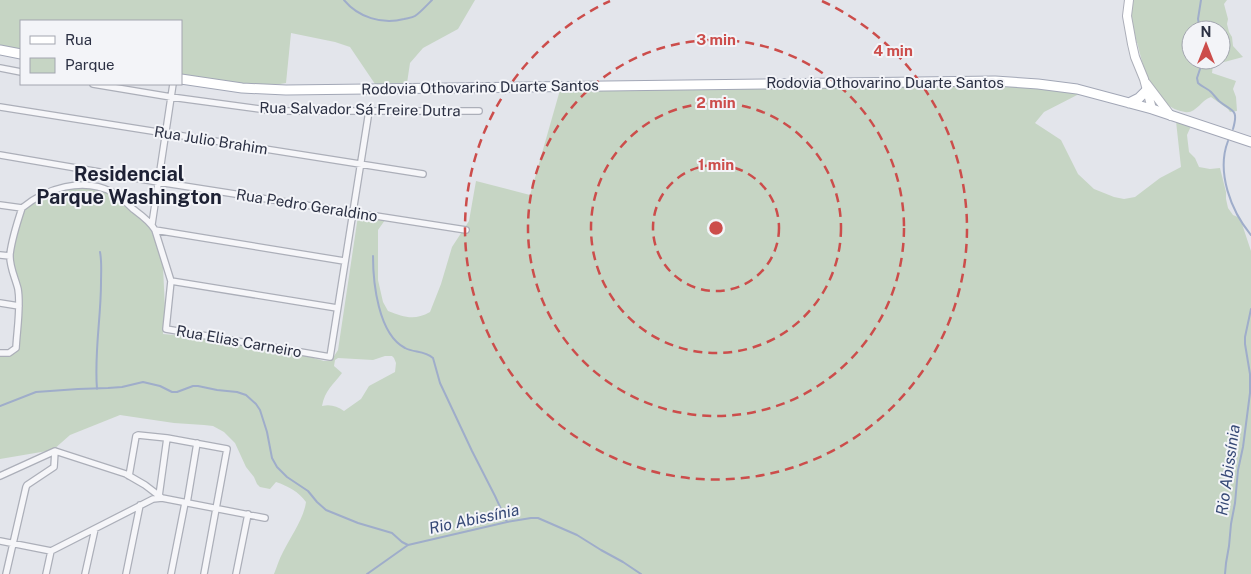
<svg xmlns="http://www.w3.org/2000/svg" width="1251" height="574" font-family="'Public Sans',sans-serif">
  <style>
    .green { fill: #c6d5c4; fill-rule: evenodd }
    .lines { fill: none; stroke-linecap: round; stroke-linejoin: round }
    .stream { stroke: #9fadca; stroke-width: 2 }
    .street-casing { stroke: #acafb9; stroke-width: 8 }
    .secondary-casing { stroke: #acafb9; stroke-width: 10 }
    .primary-casing { stroke: #a2a7b6; stroke-width: 11 }
    .street { stroke: #f6f6f9; stroke-width: 5.5 }
    .secondary { stroke: #fff; stroke-width: 8 }
    .primary { stroke: #fff; stroke-width: 9 }
    .ring { fill: none; stroke: #cc4d4b; stroke-width: 2.5; stroke-dasharray: 9 6 }
    .labels { text-anchor: middle; dominant-baseline: central; stroke-width: 4; stroke-linejoin: round; paint-order: stroke }
    .street-label { font-size: 15px; fill: #2b3043; stroke: #f3f4f8 }
    .water-label { font-size: 16px; font-style: italic; fill: #354876; stroke: #f3f4f8 }
    .district-label { font-size: 20px; font-weight: bold; fill: #1d2134; stroke: #f3f4f8 }
    .centre { fill: #cc4d4b; stroke: #f3f4f8; stroke-width: 2.5 }
    .ring-label { font-size: 15px; text-anchor: middle; font-weight: bold; fill: #cc4d4b; stroke: #f3f4f8; stroke-width: 4; stroke-linejoin: round; paint-order: stroke }
  </style>
  <rect width="100%" height="100%" fill="#e3e5eb"/>
  <path class="green" d="M0,0H475L458,29L423,48L410,63L407,83L375,84L350,47L335,42L291,33L286,83C254,90 213,80 181,75V21H21V49L0,46Z
    M1133,0H1227L1224,4L1228,19L1227,24L1229,32L1232,37L1233,46L1243,57L1213,65L1212,73L1236,81L1233,89L1236,97L1237,111L1230,112L1228,109L1211,97C1201,100 1196,114 1185,112C1155,108 1144,71 1138,46C1135,36 1132,26 1132,16C1131,11 1133,5 1133,0ZM1191,30H1221V60H1191Z
    M1008,83L1081,93L1044,112L1035,123L1061,140L1078,174L1094,189L1114,197L1124,199L1135,197L1160,178L1181,167L1176,121L1191,126L1187,135L1189,152L1195,158L1199,167L1210,169L1220,168L1226,192V199L1228,208L1233,215L1240,218L1251,251V574H274C277,567 279,559 283,552C290,538 304,518 306,502C299,492 288,486 276,482L270,489L260,487L257,484L254,477L246,467L235,443L224,432L213,426L204,425L174,423L120,415L70,435L53,450L0,459V355L18,345L19,285L13,260L12,247L23,209L47,195L77,188H95L115,197L146,221L154,237L163,266L165,310L163,334L229,340L303,355L324,361H331L338,350L358,216L385,220L378,230V280L383,302L388,311C404,317 414,321 430,312L441,284L452,247L469,221L476,181L530,195L560,90ZM385,356H392L394,358L396,363L395,372L369,386L361,399L344,411C337,406 330,404 322,406C325,390 333,385 342,373L334,366L335,360L338,358L373,360Z"/>
  <g class="lines">
    <path class="stream" d="M344,0C358,17 382,25 404,19C407,18 412,18 415,16C421,12 427,5 432,0
      M1200,30L1198,19L1201,0
      M1203,60L1197,78L1198,83C1202,87 1207,88 1211,92C1214,95 1216,98 1219,101C1232,112 1239,108 1233,129
      M1228,141C1216,172 1231,211 1251,235
      M373,256C373,282 378,334 405,348C414,353 424,350 433,358L440,383L472,451L495,496L507,522
      M97,389C94,353 101,318 101,283C101,273 102,262 100,252
      M0,406L36,392L78,389L108,388L122,387L143,382L160,386L172,392H177L193,386H198L217,390L237,392L246,395L256,404L260,410L267,432L272,458L277,467L287,477L308,491L317,502L326,510L358,523L392,533L402,542L408,545
      M367,574L408,545L507,522L531,518H538L577,535L601,550L623,562L641,574
      M1225,574L1226,563L1229,546L1231,524L1235,503L1238,470L1243,447L1250,393V374L1245,344V337L1251,309"/>
    <g class="street-casing">
      <path id="street" d="M0,68L21,72
        M93,84L171,97L275,111H479
        M0,107L423,174
        M0,155L158,182L466,230
        M0,205L22,208C46,188 83,177 112,192C120,196 127,203 133,209C141,215 150,221 155,230L171,281L166,329L330,357L369,111
        M152,224L173,84
        M155,230L344,261
        M0,255L10,256
        M171,281L337,308
        M0,303L19,306
        M0,353H9L16,348C17,329 21,306 18,289C15,277 9,266 10,254C12,238 17,223 22,208
        M0,476L55,451L126,474L145,485L162,498
        M129,476L136,436L138,435L167,438L227,449L204,574
        M159,496L167,438
        M187,503L197,443
        M0,541L51,551L153,499L162,498L265,518
        M6,574L26,487L27,485L54,467L55,451
        M46,574L51,551
        M85,574L95,529
        M126,574L140,505
        M171,574L185,503
        M236,574L248,514"/>
    </g>
    <g class="secondary-casing">
      <path id="secondary" d="M1129,0L1127,16L1132,44L1135,57L1144,79L1152,109
        M1146,83L1171,116"/>
    </g>
    <g class="primary-casing">
      <path id="primary" d="M0,50L21,54
        M181,79L242,88L286,90L995,81L1038,84L1077,89L1152,109L1251,142
        M1129,103L1139,98L1147,90"/>
    </g>
    <use href="#street" class="street"/>
    <use href="#secondary" class="secondary"/>
    <use href="#primary" class="primary"/>
  </g>
  <g class="ring">
    <circle cx="716" cy="228" r="63"/>
    <circle cx="716" cy="228" r="125"/>
    <circle cx="716" cy="228" r="188"/>
    <path d="M822 1A251 251 0 1 1 610 1"/>
  </g>
  <g class="labels">
    <g class="street-label">
      <text x="885" y="82">Rodovia Othovarino Duarte Santos</text>
      <text transform="translate(480 87) rotate(-1)">Rodovia Othovarino Duarte Santos</text>
      <text transform="translate(360 109) rotate(1)">Rua Salvador Sá Freire Dutra</text>
      <text transform="translate(211 140) rotate(9)">Rua Julio Brahim</text>
      <text transform="translate(307 205) rotate(9)">Rua Pedro Geraldino</text>
      <text transform="translate(239 341) rotate(10)">Rua Elias Carneiro</text>
    </g>
    <g class="water-label">
      <text transform="translate(1228 470) rotate(-82)">Rio Abissínia</text>
      <text transform="translate(474 519) rotate(-12)">Rio Abissínia</text>
    </g>
    <g class="district-label">
      <text x="129" y="174">Residencial<tspan x="129" dy="23">Parque Washington</tspan></text>
    </g>
  </g>
  <circle cx="716" cy="228" r="8" class="centre"/>
  <g class="ring-label">
    <text x="716" y="45">3 min</text>
    <text x="893" y="56">4 min</text>
    <text x="716" y="108">2 min</text>
    <text x="716" y="170">1 min</text>
  </g>
  <rect x="20" y="20" width="162" height="65" fill="#f3f4f8" stroke="#a3a6b0"/>
  <rect x="30" y="36" width="25" height="8" fill="#ffffff" stroke="#a3a6b0"/>
  <text x="65" y="45" font-size="15" fill="#2b3043">Rua</text>
  <rect x="30" y="58" width="25" height="15" fill="#c6d5c4" stroke="#a3a6b0"/>
  <text x="65" y="70" font-size="15" fill="#2b3043">Parque</text>
  <g transform="translate(1206 45)"><circle r="24" fill="#f3f4f8" stroke="#a3a6b0"/>
  <path d="M0-4L9 19L0 12L-9 19Z" fill="#cc4d4b"/>
  <text y="-8" font-size="14" font-weight="bold" text-anchor="middle" fill="#2b3043">N</text>
  </g>
</svg>
